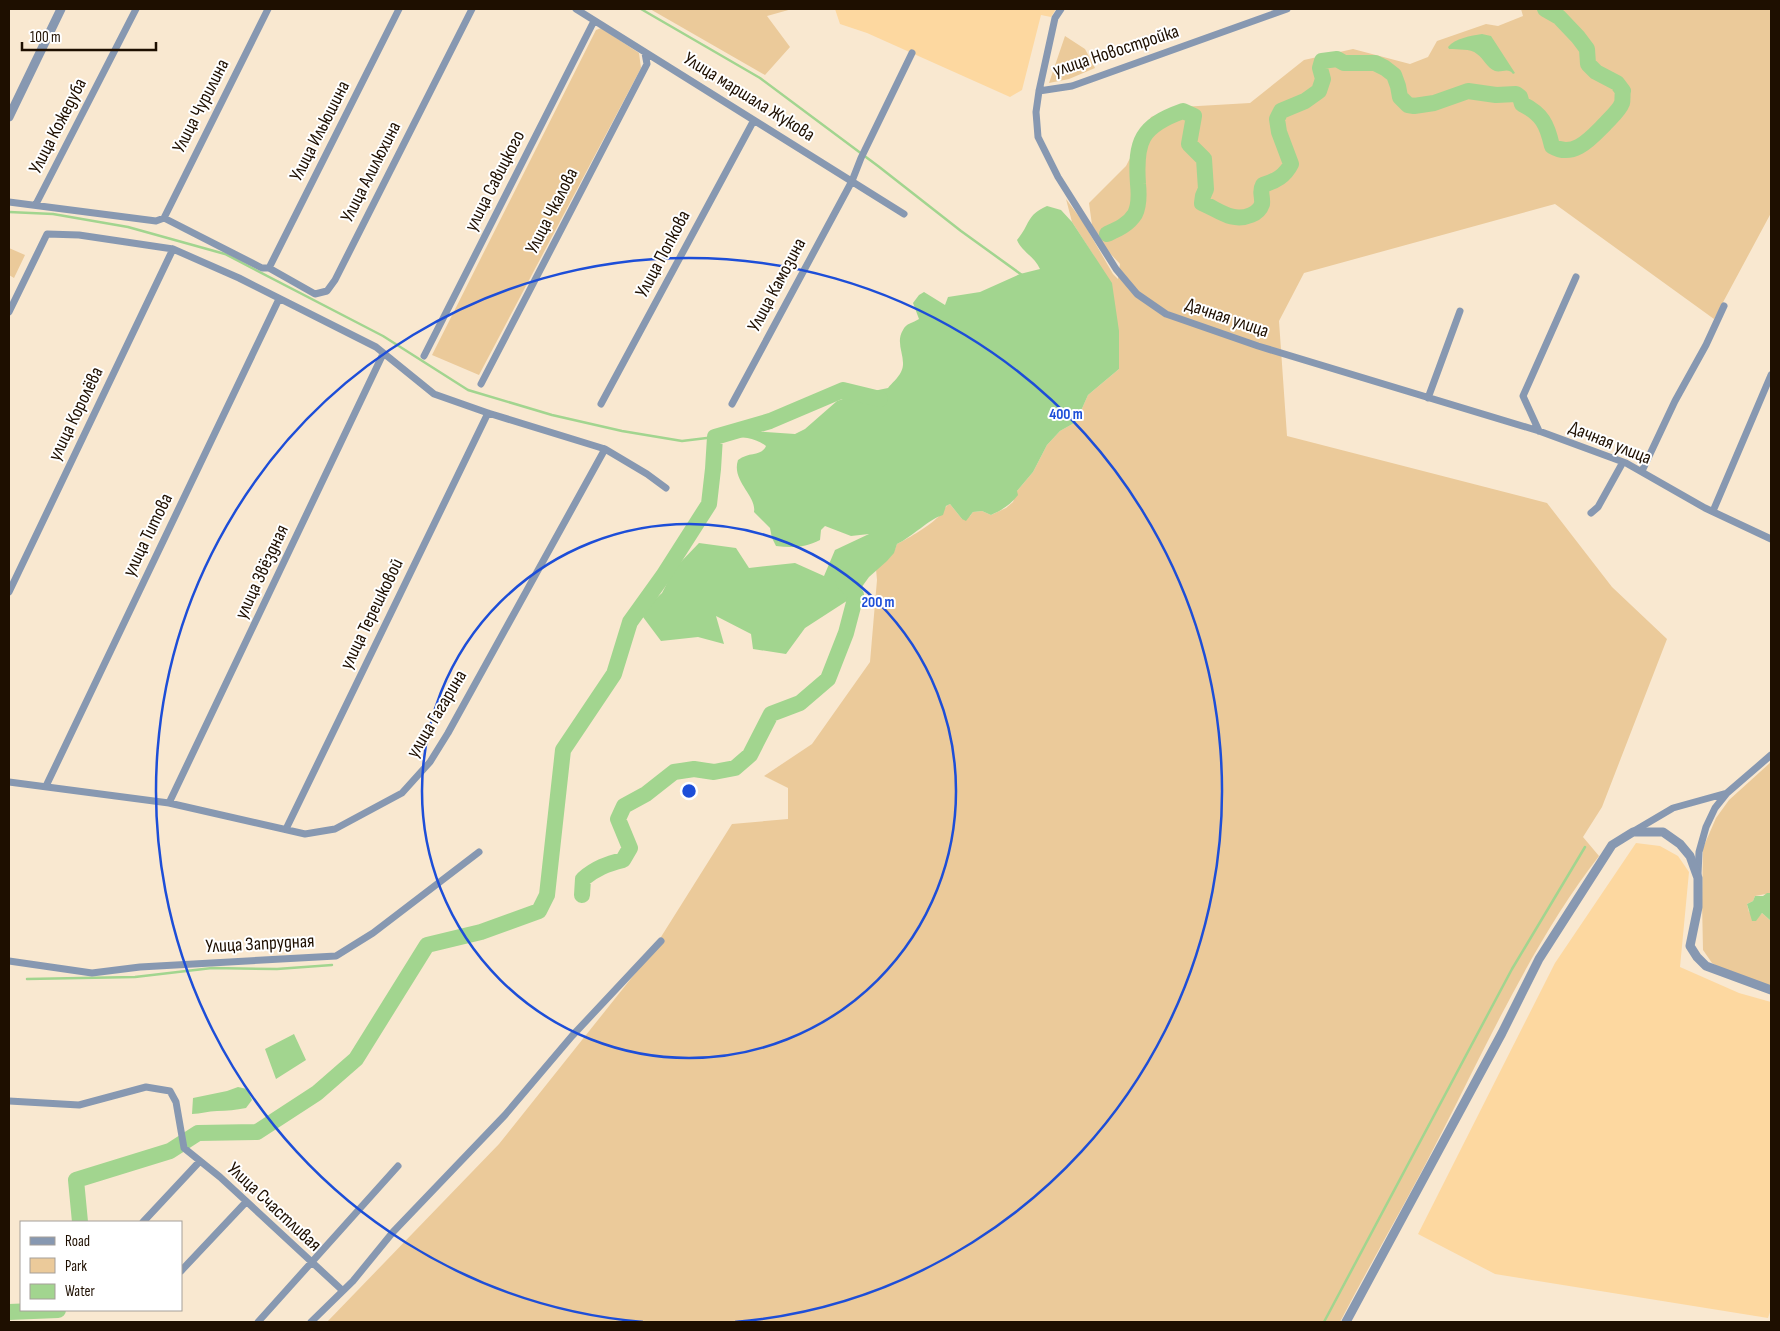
<svg xmlns="http://www.w3.org/2000/svg" width="1780" height="1331" font-family="'Sofia Sans Condensed',sans-serif">
  <style>
    .built { fill: #fdd8a0 }
    .green { fill: #ebca9a }
    .water { fill: #a2d58f }
    .lines { fill: none; stroke-linecap: round; stroke-linejoin: round }
    .stream { stroke: #a2d58f; stroke-width: 2.5 }
    .river { stroke: #a2d58f; stroke-width: 16 }
    .minor { stroke: #8798b1; stroke-width: 7 }
    .tertiary { stroke: #8798b1; stroke-width: 9 }
    .ring { fill: none; stroke: #1d4ed8; stroke-width: 2.5 }
    .labels { text-anchor: middle; dominant-baseline: central; stroke-width: 4; stroke-linejoin: round; paint-order: stroke }
    .street-label { font-size: 19px; fill: #1e0f00; stroke: #fff }
    .centre { fill: #1d4ed8; stroke: #fff; stroke-width: 2.5 }
    .ring-label { font-size: 15px; text-anchor: middle; font-weight: bold; fill: #1d4ed8; stroke: #fff; stroke-width: 4; stroke-linejoin: round; paint-order: stroke }
  </style>
  <rect width="100%" height="100%" fill="#f9e8d0"/>
  <path class="built" d="M835,9H1056L1051,17L1041,15L1022,90L1010,97L867,33L840,24Z
    M1636,843L1660,846L1678,856L1689,872L1680,967L1739,993L1771,1002V1309L1768,1318L1495,1274L1418,1234L1555,963Z"/>
  <path class="green" d="M650,9H792L767,16L790,47L765,75Z
    M1521,9H1771V213L1714,319L1555,204L1304,273L1279,321L1287,436L1547,503L1612,587L1667,639L1602,807L1583,837L1599,856C1535,939 1490,1038 1442,1132C1410,1196 1373,1258 1340,1322H327L499,1144L649,956L732,824L788,819V788L764,776L812,744L870,662L877,580L876,569C886,562 893,556 897,544C909,538 931,525 940,515C944,510 945,506 950,504L962,519L970,516L973,512L982,511L991,515L1006,508L1013,502L1017,491L1033,472L1047,445L1060,431L1076,422L1088,395L1119,369L1094,256L1072,222L1066,199L1083,222L1113,274L1118,279L1120,264L1107,250L1092,225L1089,203L1126,166L1151,117L1181,107L1250,103L1304,60L1353,49L1410,64L1428,57L1437,41L1486,24L1498,26L1523,16Z
    M601,28L639,53L641,68L479,375L432,355L596,30Z
    M1065,36L1085,49L1095,68L1069,79L1049,83Z
    M9,248L25,255L14,278L9,275Z
    M1771,762V893L1755,896L1753,901L1747,904L1749,912L1760,915L1762,913L1771,921V986L1728,972L1712,963L1703,950L1702,902L1703,848L1716,818L1729,800Z"/>
  <path class="water" d="M1482,34L1491,36L1515,73L1513,74C1508,67 1502,73 1495,71C1487,68 1484,59 1477,54C1470,48 1458,50 1449,49L1448,47C1455,38 1471,36 1482,34Z
    M1047,206L1061,210L1072,222L1112,283L1119,331V369L1088,395L1076,422L1060,431L1047,445L1033,472L1017,491L1018,495C1010,505 1002,510 991,515L982,511L973,512L966,521L962,519L950,504L946,506L943,515C929,519 912,537 897,544L894,553L887,561L869,577L856,595L805,628L786,654L753,649L751,634L716,616L724,644L698,637L661,641L640,613L662,593L675,568L699,543L736,548L749,568L795,563L824,576L835,550L869,534L851,536L825,526L821,530L820,540C805,548 791,548 776,546L772,538L770,528L754,512C757,496 731,481 738,460C750,451 761,457 766,446C752,435 732,437 715,437L750,431L795,434L805,429L837,401L854,395L888,388C892,383 898,378 901,372C908,359 894,344 903,330C906,323 913,323 919,319L913,303L919,295L924,292L945,305L948,297L980,292L1020,274L1040,269C1035,257 1022,252 1017,240C1030,225 1026,215 1047,206Z
    M1767,893H1771V921L1762,913L1756,921H1752L1747,904L1753,901L1755,896H1763Z
    M294,1034L306,1060L276,1079L265,1049Z
    M238,1087L247,1089L252,1100L246,1108C236,1110 227,1111 217,1111C208,1111 201,1114 192,1114L193,1098L227,1091Z"/>
  <g class="lines">
    <path class="stream" d="M641,9L760,78L878,166L961,231L1022,275
      M9,212L53,214L128,227L225,254L383,336L468,390L552,415L622,431L682,441L715,437
      M27,979L135,977L212,968L277,969L332,965
      M1324,1322L1512,969L1585,847"/>
    <path class="river" d="M1107,234C1118,229 1128,225 1135,214C1139,206 1139,194 1138,184C1135,141 1141,126 1183,111L1194,116L1189,144L1204,159L1206,189L1203,196L1202,203C1219,210 1232,223 1251,215C1256,213 1260,210 1262,204C1263,196 1259,192 1263,185C1276,181 1285,176 1291,164L1279,132L1277,119L1281,111L1305,101L1319,91L1323,79L1320,68L1322,61L1337,59L1344,63H1375L1385,68L1394,75L1398,86L1400,97L1408,105L1414,106L1434,103L1468,91L1496,95L1516,94L1520,97L1522,104C1542,114 1547,124 1552,146C1574,159 1591,138 1605,124C1610,118 1619,111 1622,103C1623,99 1622,94 1623,91L1617,83L1596,72L1588,64L1587,49L1578,37L1559,17L1545,9
      M582,895L583,879C596,868 607,864 623,860L630,848L618,819L624,806L646,794L674,772L694,769L714,772L735,768L750,755L771,714L800,703L828,679L846,633L856,595L843,581V579
      M80,1222L76,1180L170,1151L198,1133L257,1132L317,1093L356,1059L427,945L481,932L539,911L547,895L563,750L614,674L630,622L663,576L709,504L713,469L715,437L770,421L843,390L880,399
      M9,1312L58,1310"/>
    <path class="minor" d="M576,9L904,214
      M1061,9L1055,18L1039,91L1036,112L1038,137L1058,177L1116,269L1137,294L1166,314L1258,346L1539,431L1626,463L1705,508L1771,539
      M1039,91L1072,86L1287,9
      M9,202L156,221L164,218L262,268H269L315,294L327,291L335,280L472,9
      M36,204L136,9
      M164,218L268,9
      M269,268L399,9
      M9,312L47,234L79,235L173,249L239,278L376,347L434,394L488,413L605,449L647,474L666,488
      M424,356L594,21
      M481,384L647,64L645,53
      M1428,398L1460,311
      M601,404L754,120
      M732,404L852,181L861,158L912,53
      M1539,431L1523,396L1576,277
      M1642,471L1675,401L1706,345L1724,306
      M1713,511L1771,375
      M1591,513L1598,507L1623,462
      M9,592L173,249
      M9,782L169,803L305,834L335,829L402,793L430,762L448,733L605,449
      M46,786L279,299
      M169,803L383,354
      M286,829L488,413
      M1634,831L1673,808L1727,793
      M1698,874L1699,852L1706,827L1715,808L1727,793L1771,755
      M9,961L92,973L140,967L336,956L373,933L479,852
      M9,1101L79,1105L146,1087L170,1091L176,1102L184,1148L220,1177L342,1290
      M143,1222L200,1161
      M181,1271L246,1202
      M258,1322L398,1166
      M311,1322L353,1281L393,1232L505,1115L572,1036L661,941"/>
    <path class="tertiary" d="M9,117L61,9
      M1346,1322L1502,1033L1539,959L1612,845L1633,832H1663L1680,844L1690,856L1698,878V907L1690,946L1697,957L1706,966L1771,990"/>
  </g>
  <g class="ring">
    <circle cx="689" cy="791" r="267"/>
    <path d="M643 1322A533 533 0 1 1 735 1322"/>
  </g>
  <g class="labels">
    <g class="street-label">
      <text transform="translate(1116 51) rotate(-18)">улица Новостройка</text>
      <text transform="translate(749 97) rotate(32)">Улица маршала Жукова</text>
      <text transform="translate(201 106) rotate(-63)">Улица Чурилина</text>
      <text transform="translate(58 126) rotate(-63)">Улица Кожедуба</text>
      <text transform="translate(320 131) rotate(-63)">Улица Ильюшина</text>
      <text transform="translate(371 172) rotate(-63)">Улица Алилюхина</text>
      <text transform="translate(495 181) rotate(-63)">улица Савицкого</text>
      <text transform="translate(552 211) rotate(-63)">Улица Чкалова</text>
      <text transform="translate(663 254) rotate(-62)">Улица Попкова</text>
      <text transform="translate(777 285) rotate(-62)">Улица Камозина</text>
      <text transform="translate(1227 318) rotate(19)">Дачная улица</text>
      <text transform="translate(76 414) rotate(-64)">улица Королёва</text>
      <text transform="translate(1610 443) rotate(22)">Дачная улица</text>
      <text transform="translate(148 535) rotate(-64)">улица Титова</text>
      <text transform="translate(262 572) rotate(-65)">улица Звёздная</text>
      <text transform="translate(372 614) rotate(-64)">улица Терешковой</text>
      <text transform="translate(437 714) rotate(-59)">улица Гагарина</text>
      <text transform="translate(260 944) rotate(-3)">Улица Запрудная</text>
      <text transform="translate(274 1207) rotate(43)">Улица Счастливая</text>
    </g>
  </g>
  <circle cx="689" cy="791" r="8" class="centre"/>
  <g class="ring-label">
    <text x="1066" y="419">400 m</text>
    <text x="878" y="607">200 m</text>
  </g>
  <rect width="1780" height="1331" fill="none" stroke="#1e0f00" stroke-width="20"/>
  <rect x="20" y="1221" width="162" height="90" fill="#ffffff" stroke="#a59f99"/>
  <rect x="30" y="1237" width="25" height="8" fill="#8798b1" stroke="#a59f99"/>
  <text x="65" y="1246" font-size="15" fill="#1e0f00">Road</text>
  <rect x="30" y="1258" width="25" height="15" fill="#ebca9a" stroke="#a59f99"/>
  <text x="65" y="1271" font-size="15" fill="#1e0f00">Park</text>
  <rect x="30" y="1284" width="25" height="15" fill="#a2d58f" stroke="#a59f99"/>
  <text x="65" y="1296" font-size="15" fill="#1e0f00">Water</text>
  <path d="M22 42v8h134v-8" fill="none" stroke="#1e0f00" stroke-width="2.5"/>
  <text x="30" y="42" font-size="15" fill="#1e0f00" stroke="#ffffff" stroke-width="4" paint-order="stroke">100 m</text>
</svg>
